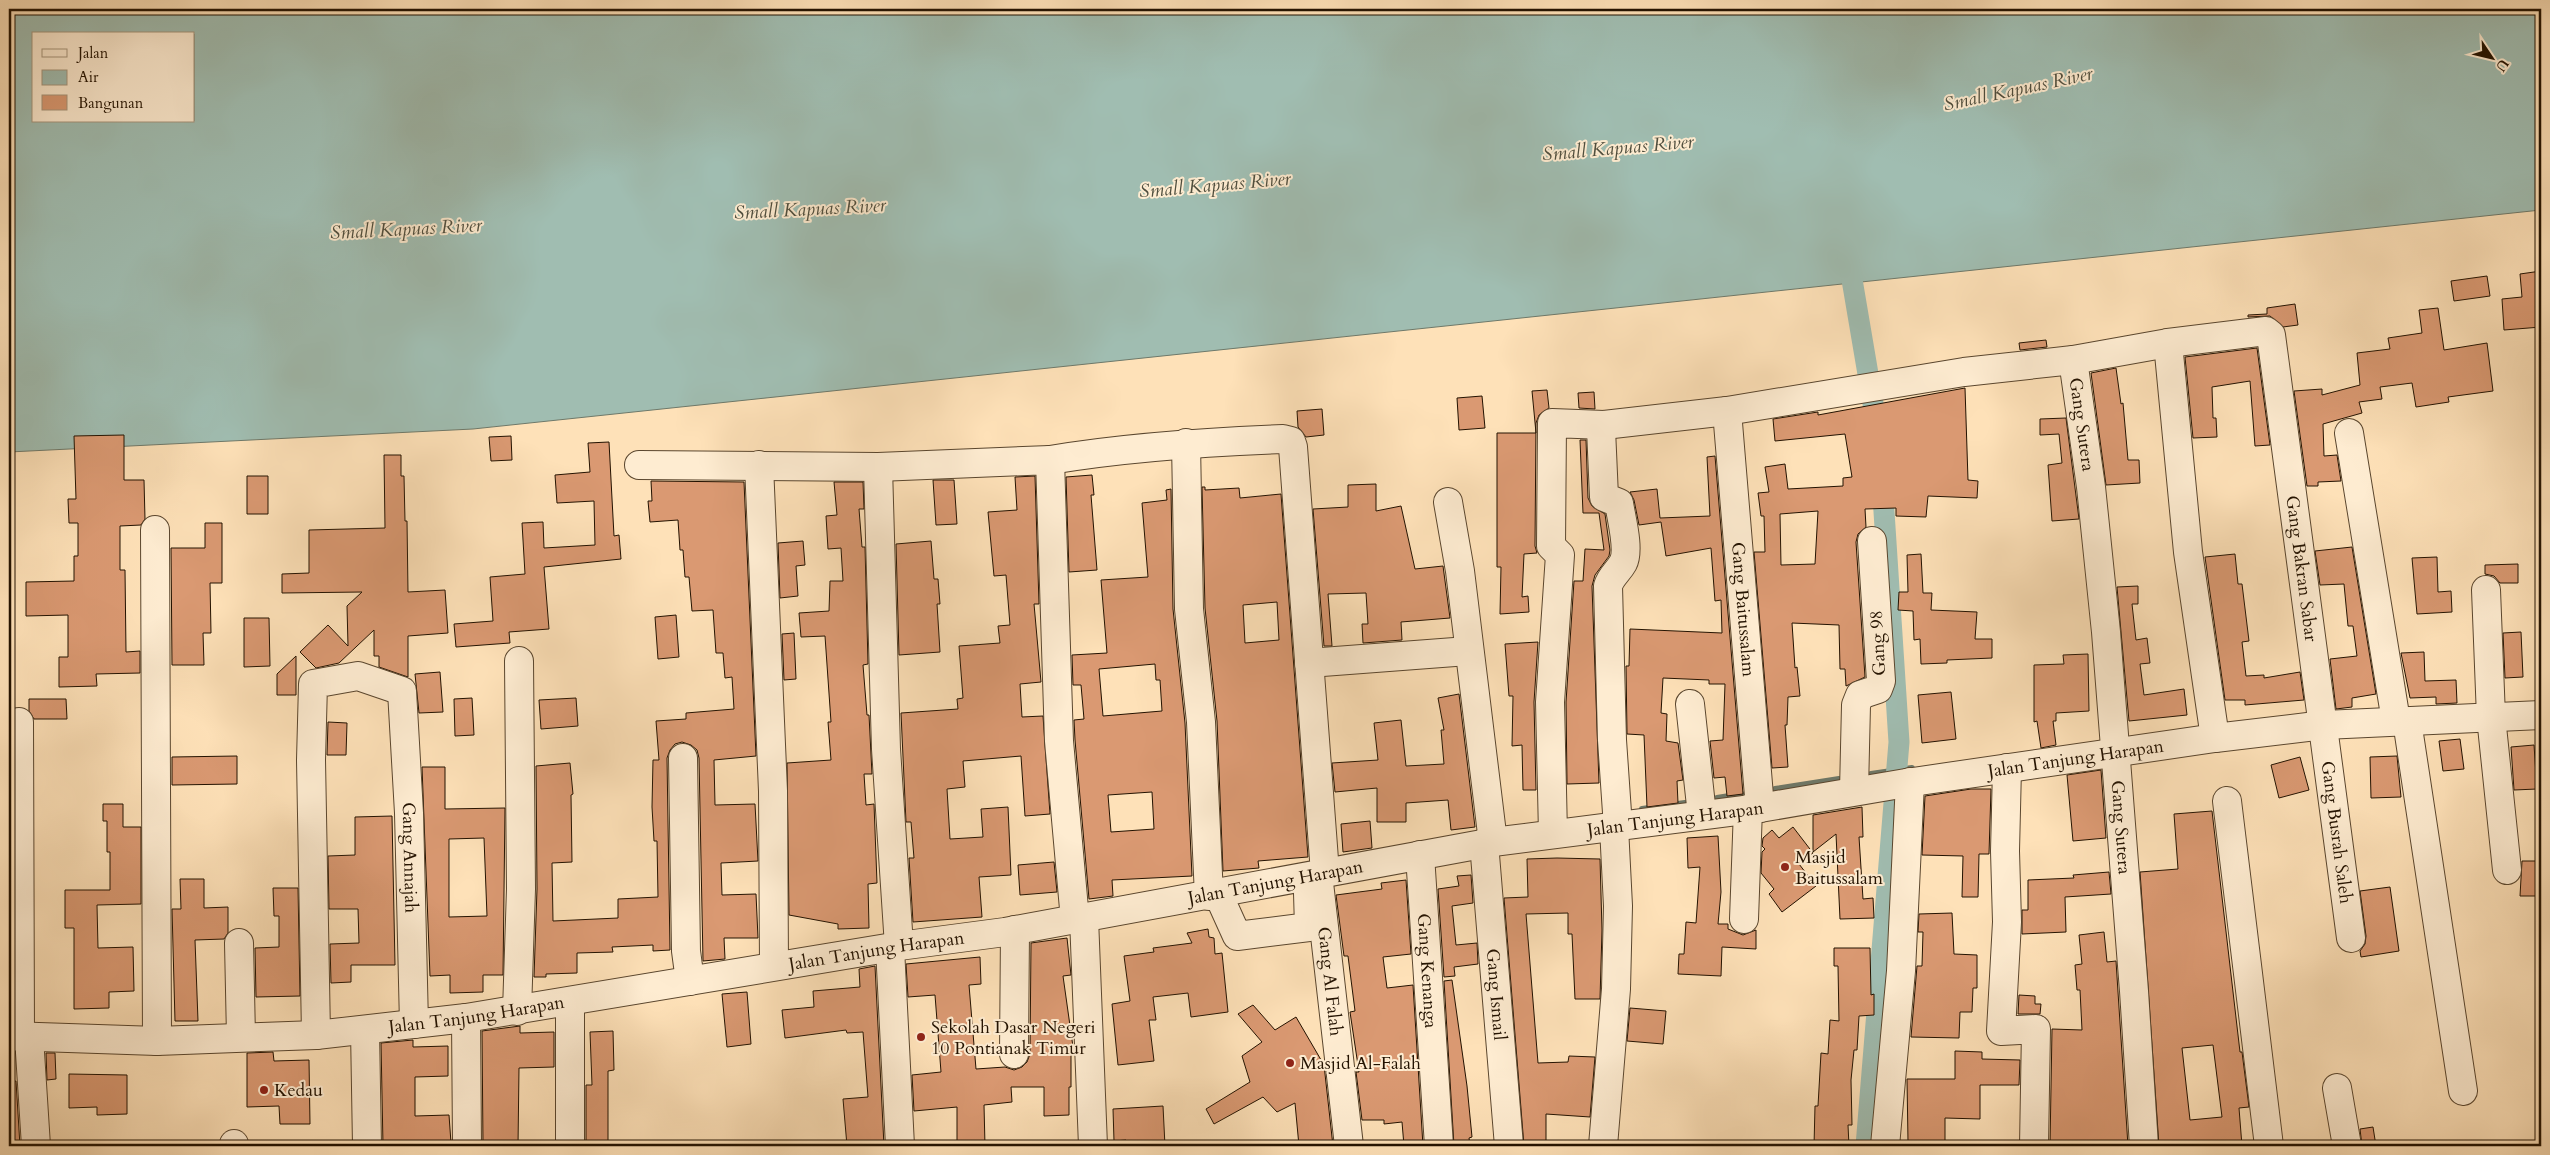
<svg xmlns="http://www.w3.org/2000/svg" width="2550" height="1155" font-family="Cardo,serif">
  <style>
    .water { fill: #a0bdb1; stroke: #6e796a; fill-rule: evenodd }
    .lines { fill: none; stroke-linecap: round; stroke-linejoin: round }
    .stream { stroke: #6e796a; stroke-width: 6 }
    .canal { stroke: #a0bdb1; stroke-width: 21 }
    .building { fill: #da9972; stroke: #231200; fill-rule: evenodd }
    .minor-casing { stroke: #5a462e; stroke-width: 30 }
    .minor { stroke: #feecd1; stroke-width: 28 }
    .poi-dot { fill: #8f2418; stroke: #feecd1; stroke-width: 2 }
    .labels { text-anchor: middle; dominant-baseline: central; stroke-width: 4; stroke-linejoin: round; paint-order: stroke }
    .street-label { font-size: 18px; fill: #231200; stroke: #feecd1 }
    .poi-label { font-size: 18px; fill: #231200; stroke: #feecd1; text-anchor: start }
    .water-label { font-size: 19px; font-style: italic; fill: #4f4e3e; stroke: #feecd1 }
  </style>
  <rect width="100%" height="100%" fill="#fee1b8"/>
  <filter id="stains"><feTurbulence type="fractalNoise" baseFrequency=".004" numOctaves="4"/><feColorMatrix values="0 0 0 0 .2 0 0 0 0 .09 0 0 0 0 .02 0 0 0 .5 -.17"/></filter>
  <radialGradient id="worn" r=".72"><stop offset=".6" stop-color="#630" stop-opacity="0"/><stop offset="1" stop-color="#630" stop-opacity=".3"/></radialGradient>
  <path class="water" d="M9,9H2541V210L473,429L9,452ZM34,34H194V121H34Z"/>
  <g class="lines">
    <path class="stream" d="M1871,774L1912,768
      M1775,789L1839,779
      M1717,798L1742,794
      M1642,809L1685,803"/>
    <path class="canal" d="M1848,256L1878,433
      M1866,1146L1899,742L1882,481"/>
  </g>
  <path class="building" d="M2541,271V327L2504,330L2502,299L2522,297L2520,274Z
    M2487,276L2490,296L2454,301L2451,281Z
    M2295,304L2298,325L2283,327L2270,316L2248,317V315L2267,314V308Z
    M2438,308L2444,350L2487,343L2493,391L2448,397L2449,402L2416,407L2412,383L2380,387L2382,399L2359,402L2362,413L2323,424L2324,456L2337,455L2341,481L2318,482V486H2307L2294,391L2322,389V395L2360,385L2357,353L2390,349L2388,338L2422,333L2419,310Z
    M2046,340L2047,347L2020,350L2019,343Z
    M2257,348L2270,445L2255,446L2250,381L2212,387L2213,418H2216L2217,437L2193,438L2185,357Z
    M2116,368L2121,404L2123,403L2128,460H2139L2140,483L2106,485L2091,373Z
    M1965,388L1968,480L1978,481L1977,498L1928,496L1926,517L1896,516V508L1865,509L1866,527L1858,534L1856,542L1865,677L1846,686L1845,669H1840L1839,625L1792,623L1795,668L1797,667L1800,696L1788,697L1787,725H1785L1788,767L1772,768L1754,552H1765L1764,516H1761L1758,493L1769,492L1765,467L1785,464L1788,489L1843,486V478L1852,477L1845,434L1775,441L1773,419L1818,412V415ZM1818,511L1815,564L1781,565L1780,514Z
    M1547,390L1549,408L1539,415L1536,423L1535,546L1537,553L1524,554L1522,597L1528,596L1529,612L1500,614L1501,567H1497V433H1536L1532,391Z
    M1594,392L1595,409L1579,408L1578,393Z
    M1482,396L1485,428L1459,430L1457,398Z
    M1322,409L1324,435L1306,437L1298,427L1297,411Z
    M2066,418L2079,519L2052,521L2048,465L2062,463L2059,434L2040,435V419Z
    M124,435V480H144L145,519L141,525L120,526V570H125L126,652L140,651V673L96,674L97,686L59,687V657H68V615L26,616V582L74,581V556H78V523H69L68,499H76L74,436Z
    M511,436L512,460L491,461L489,437Z
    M1580,440H1586L1588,498L1592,506L1605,514L1610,550L1609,556L1595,575L1592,586L1599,783L1567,784L1566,702L1574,581H1583L1585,549L1604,550L1599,513H1583Z
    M609,442L614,536L619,535L621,559L544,567L549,629L509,632L510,643L456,647L454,624L493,621L490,577L525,574L522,523L543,522L544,548L595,545L594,501L557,503L555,475L590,472L588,443Z
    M384,455H401V476H404L405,521H407L408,592L445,590L448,633L408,636V677L379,667V656H374V630L339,663L316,668L300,652L328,625L348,646L347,606L362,592L282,593V574L309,573V530L385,528Z
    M1715,456L1743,794L1727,796L1725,777L1714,778L1710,741L1723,740L1725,684H1709V680L1663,678L1661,713L1667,714L1666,741L1678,743L1683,780L1677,781L1678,803L1647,807L1644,735L1627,734L1626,666H1629L1630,629L1722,633L1721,600L1715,601L1711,548L1666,556L1661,522L1639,525L1634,500L1630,492L1657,489L1660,518L1710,516L1707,457Z
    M1092,475L1094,495H1091L1097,570L1069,572L1066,477Z
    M247,476H268V514H247Z
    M1035,476L1039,604H1034L1041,682L1020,684L1022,717L1043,716L1050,814L1025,816L1021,756L963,761L965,787L947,789L950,839L983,837L981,809L1008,807L1011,875L979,877L982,917L913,922L909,858H914L911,822H906L901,713L958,709L957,699L963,698L959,646L1000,643L998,626L1010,625L1006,575L994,576L988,512L1017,510L1015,477Z
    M933,480H954L957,524L936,525Z
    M651,481L744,482L756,756L714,760L715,805L755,804L758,861L721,863L722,895L756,894L758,938H724L725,959L703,961L699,758L697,750L691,745L682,742L675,744L670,750L667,758L670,950L653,951V945L612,947L613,952L577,953V973L546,974V977H534L537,889L536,766L570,763L573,794L571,795L572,862L552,863L553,921L618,918V899L658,897L657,841H654L652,807L653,760H659L656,721L686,719V713L734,709L732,677L725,678L723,653H716L713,610L692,611L689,577H685L683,550H680L678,520L650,522L648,501H652Z
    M834,482H863L864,509H859L862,547H865L868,664L863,665L867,715H869L872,774H864L866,805L874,804L877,883L868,884L869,928L838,929V924L789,915L787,763L831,760L828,722H831L825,636L801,637L799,613L829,611L830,581H843L841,548L828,549L826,516L837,515Z
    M1376,484V511L1401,506L1415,569L1443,566L1450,618L1401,622L1402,640L1363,643L1362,624H1368L1366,593L1328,594L1332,646H1324L1313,509L1348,507V485Z
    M1202,487H1205V490L1239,488L1240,498L1281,494L1308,857L1258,861L1259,868L1223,871L1217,721L1205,608ZM1277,602L1279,640L1245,643L1243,605Z
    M1171,489L1173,609L1185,723L1192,876L1112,880L1113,896L1089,899L1075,740L1074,720L1084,719L1081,685H1073L1072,655L1107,653L1101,580L1148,577L1142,503L1167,500L1166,490ZM1155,664L1156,680H1160L1162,711L1103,716L1099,669ZM1152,792L1154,829L1111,832L1108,795Z
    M205,523H222V583H210L211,633H203L204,665H172L171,548H205Z
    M803,541L805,565L796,566L798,596L780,598L778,543Z
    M931,541L934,579H938L940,604H937L940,652L899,655L896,544Z
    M2352,547L2376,694L2352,698V707L2336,709L2330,659L2357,656L2353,626H2348L2344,584L2320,585L2315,551Z
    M1921,554L1923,593H1932L1931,610L1977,612L1975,639H1992V658L1947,660V663L1921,664L1920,639L1914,640L1913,611L1898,610L1899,592H1908L1907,555Z
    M2235,554L2238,584H2242L2249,641L2242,642L2246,676L2264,675V678L2300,672L2304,700L2245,705V700H2225L2205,557Z
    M2437,557L2438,592L2451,591L2452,612L2417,614L2412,558Z
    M2518,564V583H2500L2494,576L2485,574V565Z
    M2138,586V604H2132L2136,640L2147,638L2150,663L2140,664L2144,695L2184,689L2187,715L2129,721L2117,587Z
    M676,615L679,657L658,659L655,617Z
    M244,618H269L270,666L244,667Z
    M2521,632L2523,677L2505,678L2503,633Z
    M794,633L796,679L784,680L782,634Z
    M1538,642L1534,702L1536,790H1523L1522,745L1512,746L1513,696H1509L1505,644Z
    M2424,652L2425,681L2456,680L2457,703L2436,704V697L2410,698L2401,653Z
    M2088,654L2089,711L2056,713V721H2053L2056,745L2041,748L2037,721L2034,722V665L2064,664L2063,655Z
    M296,656V695H277V674Z
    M440,672L443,712L419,713L415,674Z
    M1951,692L1956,739L1922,743L1918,695Z
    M1459,694L1475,827L1451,830L1448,800L1406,803V822H1377V788L1335,792L1332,763L1378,760L1374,723L1401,720L1406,766L1444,764L1441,730H1444L1438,698Z
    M472,698L474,735L455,736L454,699Z
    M576,698L578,726L541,729L539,700Z
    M29,699H66L67,719H34L29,711Z
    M328,722L347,723L346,755H327Z
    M2460,739L2464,769L2443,771L2439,741Z
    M2534,745L2537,789L2514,790L2511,747Z
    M237,756V784L172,785V757Z
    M2397,756L2401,797L2371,798L2370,757Z
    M2300,757L2309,790L2279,798L2271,765Z
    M422,767H445V809L505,808L503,975H483V992L450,993V975L430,976ZM484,838L487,916L449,917V839Z
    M2101,770L2106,838L2073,841L2067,775Z
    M1971,789H1991L1989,854H1979L1978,897H1962L1963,856L1922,855L1925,796Z
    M103,804H123V827H141V904L97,905L98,948L133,947L134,991L109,992V1008L74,1009V928H65V890H110V852H107V821H103Z
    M1862,807L1863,837H1859L1863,899L1873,898L1874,918L1840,919L1836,834L1813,852V815Z
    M2212,811L2240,1052H2242L2249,1107L2239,1108L2242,1146H2159L2140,872L2178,869L2174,814ZM2213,1045L2222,1117L2190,1120L2182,1048Z
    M392,816L395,965H351V982L331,983L330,944L359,943L358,909H329L328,856L355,855V817Z
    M1370,821L1372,848L1343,852L1341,824Z
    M1793,827L1813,853L1799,864L1816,886L1782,912L1769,894L1774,889L1761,873L1762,852L1765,849L1762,846L1763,838L1772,830L1779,838Z
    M1718,836L1721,892L1718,924H1728V929L1743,935L1756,930V949L1722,947L1721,976L1678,974L1679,954H1684L1686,922L1696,923L1700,867L1688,868L1687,838Z
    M1557,858L1600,859L1602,930L1600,999H1575L1572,934H1568V913L1526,914L1538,1063L1568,1062L1569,1056L1595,1057L1590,1117L1546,1114V1146H1524L1504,898L1528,897L1527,859Z
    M2522,861H2541V896H2520Z
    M1054,862L1057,892L1020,895L1018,865Z
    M2109,872L2111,894L2065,897L2066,932L2022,934V910H2028V880L2074,878L2073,875Z
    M1471,875L1473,903L1452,906L1456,945L1477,943L1478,964L1454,967L1455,976L1444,977L1438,889L1459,886L1457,876Z
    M180,879H204V908L228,907V933L224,939L195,940L198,1021H175L172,909H181Z
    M1406,880L1411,954L1383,957L1387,988L1413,985L1423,1146H1404L1402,1122L1384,1124V1120H1362L1356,1072H1359L1350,1012L1355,1011L1348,956H1344L1336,895L1382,889L1381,883Z
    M2390,887L2399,951L2361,957L2360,951L2365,944L2366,936L2360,891Z
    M273,888H298L300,996L256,997L255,948L279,947V916H274Z
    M1952,913L1954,954L1977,955V988H1973L1972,1012H1960L1959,1038L1911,1037L1917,966H1922L1923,932H1918L1919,914Z
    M1208,929L1209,937L1214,938L1215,954L1222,953L1228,1012L1191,1017L1188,993L1153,997L1156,1020H1149L1154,1061L1118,1065L1112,1004L1130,1001L1124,956L1154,952L1153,948L1192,943L1187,933Z
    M2104,932L2107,962L2116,961L2128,1146H2050L2052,1029L2082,1030L2080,990H2077L2075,965L2082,964L2079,935Z
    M1067,938L1071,975L1063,976L1074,1054L1071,1055V1087H1069V1115L1044,1116V1087H1011L1012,1102L984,1105L985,1146H957V1107L914,1111L912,1075L941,1072L935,995L908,997L906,964L980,957L981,984L969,985L976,1069L1005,1067L1014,1070L1022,1067L1027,1062L1030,1054L1031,943Z
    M1834,948H1870L1871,995L1874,994V1015L1859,1016L1857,1050H1854L1851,1080L1852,1125H1848L1849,1146H1814L1815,1106H1818L1821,1053L1828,1054L1830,1020L1839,1021L1838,966H1834Z
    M875,966L884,1146H847L843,1099L868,1097L863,1032L847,1033L846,1030L785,1038L782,1010L814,1007L813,991L860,987L859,969Z
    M1452,980L1467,1086L1472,1137L1469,1138L1470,1146H1454L1444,981Z
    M747,992L751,1044L727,1047L722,994Z
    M2019,995L2035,996V1004H2041L2040,1014H2018Z
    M1253,1005L1275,1030L1296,1017L1324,1065L1333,1146H1299L1295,1103L1277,1112L1263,1097L1214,1124L1206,1109L1250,1082L1242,1056L1262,1042L1238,1014Z
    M1630,1008L1666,1011L1663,1044L1627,1041Z
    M520,1026V1033L554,1032V1067L519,1068L518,1146H483L482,1031Z
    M613,1031L614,1070L608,1071V1146H586V1085H592L590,1032Z
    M413,1040V1047L448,1046V1076L415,1077V1116L449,1115L451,1143L383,1146L381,1043Z
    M1955,1051L1982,1052V1059L2020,1060L2019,1085H1980V1119L1945,1118V1143L1908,1142L1907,1079H1955Z
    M273,1052L274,1061L309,1060L310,1124H280L279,1106L247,1107V1053Z
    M46,1053H55L56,1079L47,1080Z
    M69,1074L127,1075V1114L97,1115V1107L69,1108Z
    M16,1081L20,1146H10L9,1082Z
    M1163,1106L1165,1146H1126V1140L1114,1141L1113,1109Z
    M2373,1127L2376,1146H2362L2360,1129Z"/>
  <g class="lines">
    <g class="minor-casing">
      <g id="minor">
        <path d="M2168,343L2188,552L2215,738"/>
        <path id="s1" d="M2073,360L2091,487L2106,632L2134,991L2144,1146"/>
        <path id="s2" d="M1727,411L1760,808"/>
        <path d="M1604,425L1601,429L1604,497L1619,503C1621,517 1630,550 1623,563C1618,572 1611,576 1608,586L1612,740L1618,827"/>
        <path d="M2349,433L2396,721"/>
        <path d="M1186,443L1189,609L1201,722L1209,896"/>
        <path d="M1050,460C1127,447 1205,442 1283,439L1291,441L1293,447L1325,873"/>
        <path d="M639,465L878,467L1050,460L1059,741L1075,920"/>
        <path d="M759,465L773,791L774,966"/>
        <path d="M878,467L886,749L899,946"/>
        <path d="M1448,502L1460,571L1493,842"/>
        <path d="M155,530L157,1041"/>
        <path d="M2486,590L2491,717L2507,870"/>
        <path d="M1309,663L1468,651"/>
        <path d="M1690,704L1702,815"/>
        <path d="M2407,721L2463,1091"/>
        <path d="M19,722L20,1037"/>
        <path d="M683,758L686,951L690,981"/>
        <path d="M2007,768L2005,851L2007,922L2001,1031L2036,1029L2034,1146"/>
        <path d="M1854,791L1856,705L1860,695L1878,689L1881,681L1872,541"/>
        <path d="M2227,801L2269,1146"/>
        <path id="s3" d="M1553,834L1550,702L1560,555L1551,546L1552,423L1604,425L1727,411L1964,372L2073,360L2168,343L2266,331L2271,335L2351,938"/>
        <path id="s4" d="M1484,843L1509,1146"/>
        <path id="s5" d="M1420,855L1439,1146"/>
        <path id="s6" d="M1318,874L1349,1146"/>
        <path d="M1218,894L1237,936L1309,927L1308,893"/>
        <path d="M1084,918L1093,1146"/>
        <path d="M1744,919L1748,809"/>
        <path d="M239,943L241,1037"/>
        <path d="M890,948L900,1146"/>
        <path d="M517,1011L521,889L519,661"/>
        <path d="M466,1018L467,1146"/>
        <path d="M365,1030L367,1146"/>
        <path id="s7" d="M316,1035L311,760L313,684L358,676L402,691L409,813L414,1024"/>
        <path id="s8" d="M9,1036L157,1041L316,1035L466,1018L899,946L1005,932L1493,842L1760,808L1906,783L2215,738L2324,725L2541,715"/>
        <path d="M29,1037L36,1146"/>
        <path d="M1014,1054L1015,930"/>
        <path d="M2337,1088L2347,1146"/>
        <path d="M234,1146V1144"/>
        <path d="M570,1146V1002"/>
        <path d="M1603,1146L1616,989L1618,906L1614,827"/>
        <path d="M1885,1146L1901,971L1910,782"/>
      </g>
    </g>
    <use href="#minor" class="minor"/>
  </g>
  <g class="poi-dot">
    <circle cx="1785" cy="867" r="5"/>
    <circle cx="921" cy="1037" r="5"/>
    <circle cx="1290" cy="1063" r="5"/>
    <circle cx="264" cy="1090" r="5"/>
  </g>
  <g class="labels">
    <g class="street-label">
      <text stroke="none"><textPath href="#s1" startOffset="65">Gang Sutera</textPath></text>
      <text stroke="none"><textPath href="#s3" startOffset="1378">Gang Bakran Sabar</textPath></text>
      <text stroke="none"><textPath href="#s2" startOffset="199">Gang Baitussalam</textPath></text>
      <text transform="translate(1878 643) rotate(-93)">Gang 98</text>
      <text stroke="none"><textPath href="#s8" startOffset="2089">Jalan Tanjung Harapan</textPath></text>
      <text stroke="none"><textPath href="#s8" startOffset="1684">Jalan Tanjung Harapan</textPath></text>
      <text stroke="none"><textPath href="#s1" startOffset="470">Gang Sutera</textPath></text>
      <text stroke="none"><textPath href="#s3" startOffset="1644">Gang Busrah Saleh</textPath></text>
      <text stroke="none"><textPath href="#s7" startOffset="610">Gang Annajah</textPath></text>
      <text stroke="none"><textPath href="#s8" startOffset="1279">Jalan Tanjung Harapan</textPath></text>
      <text stroke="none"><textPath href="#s8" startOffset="874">Jalan Tanjung Harapan</textPath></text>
      <text stroke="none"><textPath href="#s5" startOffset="116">Gang Kenanga</textPath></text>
      <text stroke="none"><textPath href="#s6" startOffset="108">Gang Al Falah</textPath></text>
      <text stroke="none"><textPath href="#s4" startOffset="152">Gang Ismail</textPath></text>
      <text stroke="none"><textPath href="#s8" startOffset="469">Jalan Tanjung Harapan</textPath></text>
    </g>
    <g class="poi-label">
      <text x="1795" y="857">Masjid<tspan x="1795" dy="21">Baitussalam</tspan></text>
      <text x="931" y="1027">Sekolah Dasar Negeri<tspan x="931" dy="21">10 Pontianak Timur</tspan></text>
      <text x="1300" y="1063">Masjid Al-Falah</text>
      <text x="274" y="1090">Kedau</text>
    </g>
    <g class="water-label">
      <text transform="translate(2018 89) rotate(-12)">Small Kapuas River</text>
      <text transform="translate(1618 148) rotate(-5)">Small Kapuas River</text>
      <text transform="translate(1215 185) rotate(-5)">Small Kapuas River</text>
      <text transform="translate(810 209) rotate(-3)">Small Kapuas River</text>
      <text transform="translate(406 229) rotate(-3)">Small Kapuas River</text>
    </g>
  </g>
  <rect width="2550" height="1155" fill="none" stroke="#fee1b8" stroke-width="30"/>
  <rect x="10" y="10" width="2530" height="1135" fill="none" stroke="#231200" stroke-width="2.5"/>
  <rect x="15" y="15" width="2520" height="1125" fill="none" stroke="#231200"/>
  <rect x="32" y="32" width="162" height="90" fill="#feecd1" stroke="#a6957d"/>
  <rect x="42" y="49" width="25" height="8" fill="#feecd1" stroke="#a6957d"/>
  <text x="78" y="58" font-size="15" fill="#231200">Jalan</text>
  <rect x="42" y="70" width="25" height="15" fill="#a0bdb1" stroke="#a6957d"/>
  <text x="78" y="82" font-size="15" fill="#231200">Air</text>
  <rect x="42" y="95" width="25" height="15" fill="#da9972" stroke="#a6957d"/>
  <text x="78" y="108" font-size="15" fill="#231200">Bangunan</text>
  <g transform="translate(2492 58) rotate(125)" stroke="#feecd1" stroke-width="4" paint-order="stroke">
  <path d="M0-4L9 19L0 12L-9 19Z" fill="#231200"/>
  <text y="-8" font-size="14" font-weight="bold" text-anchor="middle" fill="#231200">U</text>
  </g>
  <rect width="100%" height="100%" filter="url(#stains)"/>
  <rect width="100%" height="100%" fill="url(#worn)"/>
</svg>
